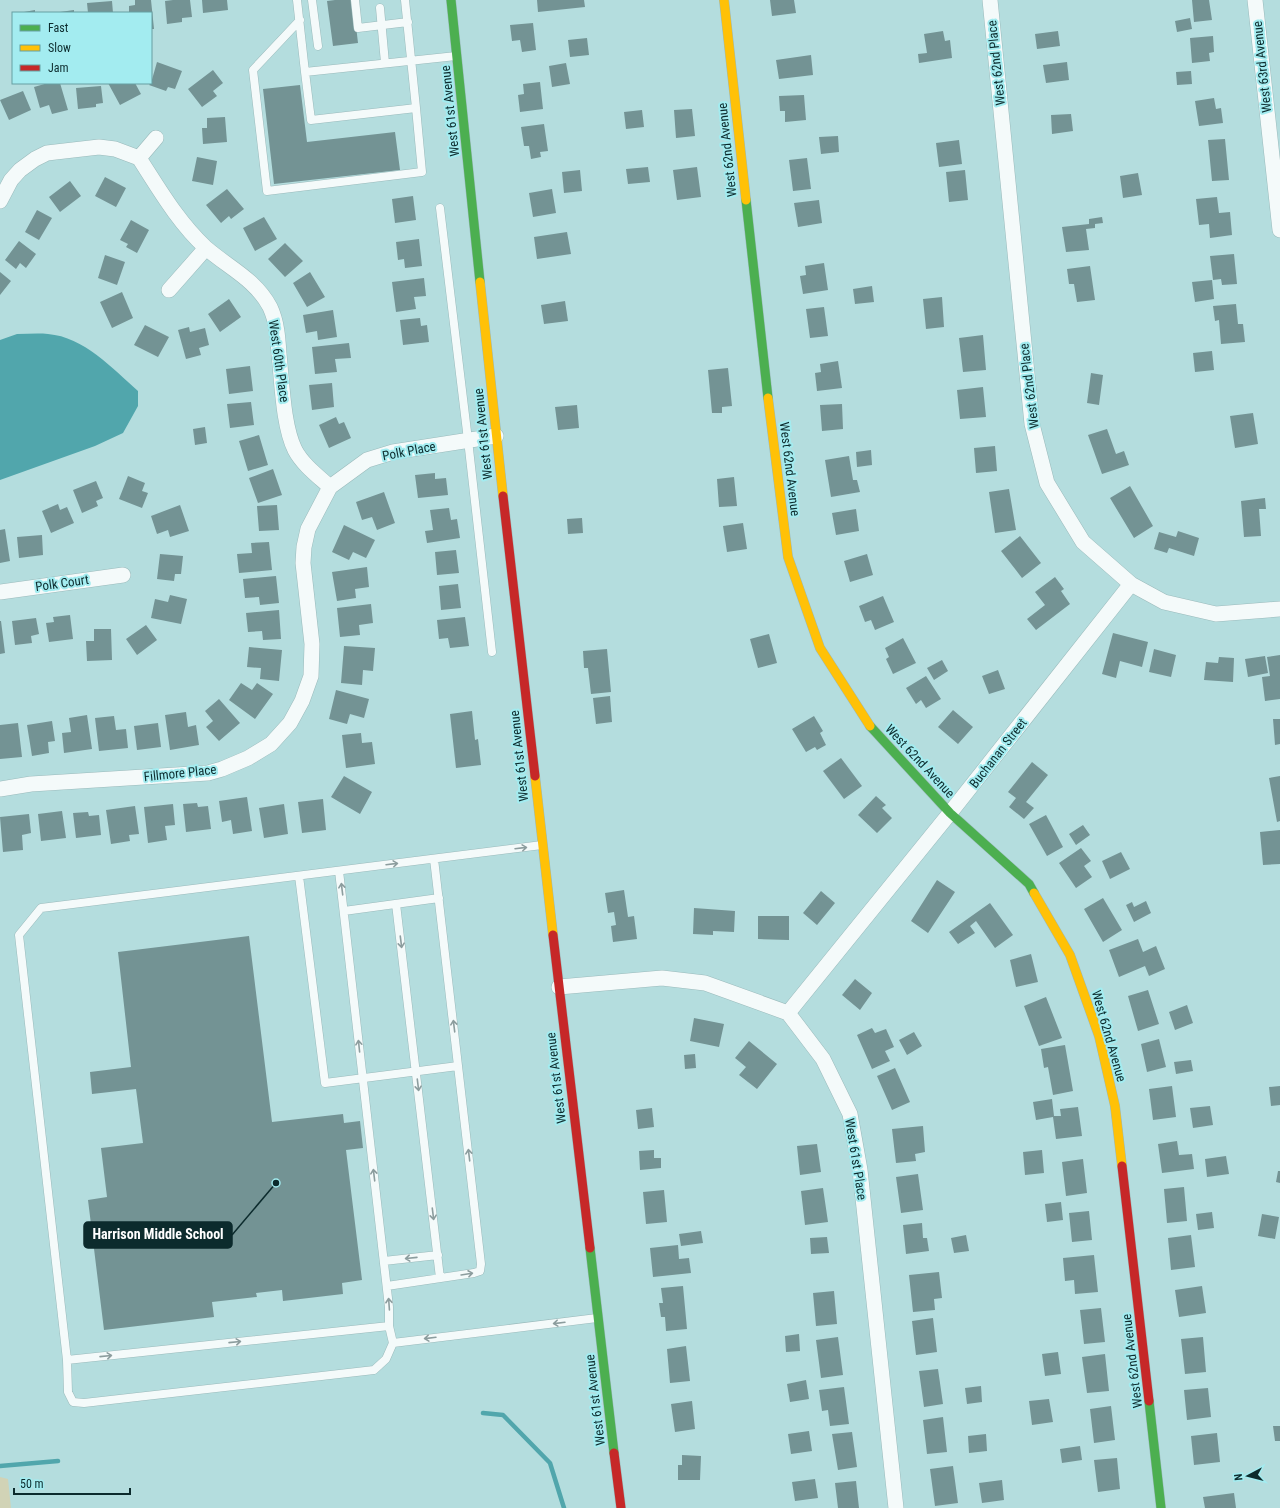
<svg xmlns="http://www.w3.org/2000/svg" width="1280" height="1508" font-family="'Roboto Condensed',sans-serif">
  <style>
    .green { fill: #d1d3b6 }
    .water { fill: #51a6ac }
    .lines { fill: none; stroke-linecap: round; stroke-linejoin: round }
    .stream { stroke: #51a6ac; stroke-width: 4.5 }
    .building { fill: #739394 }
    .lane-casing { stroke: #9ababb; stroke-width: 9 }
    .street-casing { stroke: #9ababb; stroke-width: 16 }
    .fast-casing { stroke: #9ababb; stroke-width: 10 }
    .slow-casing { stroke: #9ababb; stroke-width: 10 }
    .jam-casing { stroke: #9ababb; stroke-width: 10 }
    .lane { stroke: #f4fafa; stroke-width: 8 }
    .street { stroke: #f4fafa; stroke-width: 15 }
    .fast { stroke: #4caf50; stroke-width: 9 }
    .slow { stroke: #ffc107; stroke-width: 9 }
    .jam { stroke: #c62828; stroke-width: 9 }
    .oneway { stroke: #8c9d9e }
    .labels { text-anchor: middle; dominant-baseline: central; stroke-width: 4; stroke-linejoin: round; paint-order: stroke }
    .street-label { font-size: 13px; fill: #0c2b2d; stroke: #a3ecf0 }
    .leader { fill: none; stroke: #0c2b2d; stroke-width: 1.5 }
    .callout-dot { fill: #0c2b2d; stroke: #a3ecf0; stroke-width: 1.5 }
    .callout { fill: #0c2b2d; stroke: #0c2b2d; stroke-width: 1.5 }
    .callout-label { font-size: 14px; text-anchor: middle; font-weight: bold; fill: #fff }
  </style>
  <rect width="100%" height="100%" fill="#b4ddde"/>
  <path class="green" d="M0,1477L8,1479L11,1508H0Z"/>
  <path class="water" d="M17,334C27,334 38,333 48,334C84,337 112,368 138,391V406L123,433L95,446L0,480V340Z"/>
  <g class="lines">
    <path class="stream" d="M483,1413L503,1415L550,1463L564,1508
      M0,1466L58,1461"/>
  </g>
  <path class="building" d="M135,0H151L154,29H151V13H129V6L135,5Z
    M173,0H190L192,17L182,18V22L167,24L165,1Z
    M202,0H227L228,10L203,13Z
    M335,0H353L358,43L333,46L327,1Z
    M537,0H584L585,7L538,12Z
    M770,0H794L796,13L772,16Z
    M1192,0H1209L1212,20L1194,22Z
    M112,1L113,13H88L87,3Z
    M35,10V13H24V12Z
    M74,10V13H60V12Z
    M1190,18L1192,29L1177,32L1175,21Z
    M533,23L536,50L522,52L520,40L512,41L510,25Z
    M943,31L945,41L950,40L952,58L919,63L918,54L927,53L924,34Z
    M1058,31L1060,46L1037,49L1035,34Z
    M1213,36L1214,52L1209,53L1210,61L1192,63L1190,38Z
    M587,38L589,55L570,57L568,40Z
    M811,55L813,75L779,79L776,60Z
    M157,62L182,71L175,89L168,87L166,91L149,85L151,83Z
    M1067,62L1069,80L1046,83L1043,65Z
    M566,63L570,84L552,87L549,66Z
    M213,70L223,83L213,91L217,96L202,107L188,89Z
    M1191,71L1192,84L1177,85L1176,72Z
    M540,82L543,109L520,112L518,95L524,94L523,84Z
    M48,83H60L68,110L52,114L49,105L40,108L34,87Z
    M108,83H135L141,94L120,105Z
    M300,85L307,142L395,132L400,170L274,184L263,89Z
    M101,86L103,103L96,104V107L78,109L76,88Z
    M23,91L31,110L9,120L0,100Z
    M804,95L806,120L785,122V111H780L779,96Z
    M1214,98L1216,109L1221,108L1223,123L1199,126L1195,101Z
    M692,109L695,136L676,138L674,110Z
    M642,110L644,127L626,129L624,112Z
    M1071,114L1073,131L1052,134L1051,115Z
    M225,117L227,142L203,144L202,128H207V118Z
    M544,124L548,151L540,152L541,157L531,159L529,146H524L521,127Z
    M838,136L839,152L821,154L819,137Z
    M1225,139L1229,180L1212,181L1208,140Z
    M959,140L962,164L939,167L936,143Z
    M197,157L217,161L213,185L192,181Z
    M807,158L811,189L793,191L789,160Z
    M648,167L650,182L628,184L626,169Z
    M697,167L701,197L677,200L673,170Z
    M580,170L582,191L564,193L562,172Z
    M965,170L968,200L949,202L946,172Z
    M1138,173L1142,195L1123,198L1120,176Z
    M105,177L126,188L116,207L95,196Z
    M70,181L81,196L60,212L49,197Z
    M227,189L244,209L231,219L229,216L221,223L206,205Z
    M552,189L556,213L533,217L529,193Z
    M413,196L416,220L395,223L392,199Z
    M1217,197L1219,213L1230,212L1232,235L1210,238L1209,224L1199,225L1196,199Z
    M819,200L822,223L798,227L794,203Z
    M37,210L52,218L39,240L25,232Z
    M264,217L277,239L255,251L243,228Z
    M1102,217L1103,223L1095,224V228L1086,229L1089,250L1066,252L1062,227L1089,224V219Z
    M131,220L149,230L137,253L126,247L128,244L120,240Z
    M567,232L571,254L537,259L534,237Z
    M419,239L422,266L405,268L404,259L398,260L396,242Z
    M19,241L36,254L26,268L20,263L16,269L5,260Z
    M285,243L303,261L285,277L268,259Z
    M1234,254L1237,284L1222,285L1221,279L1213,280L1210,256Z
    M105,255L125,262L117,285L98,278Z
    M824,263L828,290L803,294L800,276L806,275L805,266Z
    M1090,266L1095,300L1077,302L1074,284H1069L1067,269Z
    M0,272L11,281L0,295Z
    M310,272L325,297L307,307L293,283Z
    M424,278L426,296L414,297L416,309L396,312L392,282Z
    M1212,280L1214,299L1195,302L1192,282Z
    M872,286L874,302L855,304L853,289Z
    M122,292L133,318L112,328L100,302Z
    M942,297L944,327L926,329L923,299Z
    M229,299L241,317L220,332L208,314Z
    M565,301L568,321L544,324L541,305Z
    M1236,304L1238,324H1243L1245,342L1221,344L1219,320L1215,321L1213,306Z
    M824,307L828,336L810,338L806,309Z
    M333,310L337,337L318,340L317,331L306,333L303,315Z
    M420,318L421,326L427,325L429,342L403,345L400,320Z
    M145,325L169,337L158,357L134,345Z
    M189,327L190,332L205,328L209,345L199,348L201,355L186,359L178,330Z
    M983,335L986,370L963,372L959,338Z
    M349,343L351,358L335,359L337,372L315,374L312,347Z
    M1212,351L1214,370L1195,372L1193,353Z
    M838,361L842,388L817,391L815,373L821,372L820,364Z
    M250,366L253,391L229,394L226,369Z
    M728,368L732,406L722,407V413H712L708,370Z
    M1091,373L1103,375L1099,405L1087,403Z
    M332,383L334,407L312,410L309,385Z
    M983,387L986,417L960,419L957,390Z
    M251,402L254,425L230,428L227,404Z
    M842,404L843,429L822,431L820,405Z
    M577,405L579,428L558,430L555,407Z
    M1253,413L1258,444L1235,448L1230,416Z
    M336,417L339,424L344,422L351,438L329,448L319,425Z
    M205,427L207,443L195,445L193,429Z
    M1107,429L1116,454L1124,451L1129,465L1102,474L1088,435Z
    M259,435L268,465L248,471L239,441Z
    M995,446L997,471L976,473L974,448Z
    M871,450L872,465L857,467L856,452Z
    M849,456L853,480H857L860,492L831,497L825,460Z
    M273,469L282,495L258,503L249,478Z
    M435,473V479L446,478L448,495L418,498L415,475Z
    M128,476L145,483L142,491L148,493L142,508L119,499Z
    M734,477L737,506L719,507L717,479Z
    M96,481L103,498L96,501L98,506L82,513L73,490Z
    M1130,486L1153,526L1134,538L1110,498Z
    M1009,489L1016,530L995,533L989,492Z
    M384,492L395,523L377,530L372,517L362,520L356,502Z
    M1265,498L1266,509H1259L1261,536L1244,537L1241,501Z
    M58,504L60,510L67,507L74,523L51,533L42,511Z
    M180,505L189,531L170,537L168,530L157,534L151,516Z
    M277,505L279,530L259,531L257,506Z
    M449,508L451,520L457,519L460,538L427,543L425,531L433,530L430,510Z
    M856,509L859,531L836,535L832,513Z
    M582,518L583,533L568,534L567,519Z
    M743,523L747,549L727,552L723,526Z
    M344,525L375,540L366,558L353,552L349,560L332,552Z
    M5,529L10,561L0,563V530Z
    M1178,531L1199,538L1194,556L1169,548L1167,553L1154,549L1159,532L1176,537Z
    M42,535L43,555L19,558L17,537Z
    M1020,536L1041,563L1022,578L1001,551Z
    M269,542L272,570L239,573L237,554L252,553L251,543Z
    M456,550L459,573L437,575L435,552Z
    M160,554L183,556L181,574H175L174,581L157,579Z
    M867,554L873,575L850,582L844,561Z
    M367,567L369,587L355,589L356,598L337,601L332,572Z
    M276,576L279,603L260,605L259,597L245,598L243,579Z
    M1055,577L1064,589L1061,591L1070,604L1036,630L1027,619L1045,605L1035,592Z
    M458,584L461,608L441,610L439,586Z
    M170,595L187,599L181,624L151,618L155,599L168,602Z
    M883,596L894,622L875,630L871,620L865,622L859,606Z
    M371,604L373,623L359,625L360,635L340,637L337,608Z
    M279,610L281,639L263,640L262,631L248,632L246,613Z
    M70,615L73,639L49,642L46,623L54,622L53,617Z
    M465,617L469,646L450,648L448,638L439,639L437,620Z
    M36,618L39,634L31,636L32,643L15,645L12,621Z
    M0,621H1L5,653L0,654Z
    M146,625L157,640L137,655L126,639Z
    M94,629H111L112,660L87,661L86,641H94Z
    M1113,633L1148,642L1142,667L1120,661L1116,678L1102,674Z
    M769,634L777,663L758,668L750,639Z
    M903,638L916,663L893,674L886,659L889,657L885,648Z
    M344,646L375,648L373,671L363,670L362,685L341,683Z
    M249,647L282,650L279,681L260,679L261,668L247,667Z
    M607,649L611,692L591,694L588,668H584L583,651Z
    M1154,649L1176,655L1171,677L1149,672Z
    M1280,655V699L1265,701L1262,677L1270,676L1267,657Z
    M1265,656L1268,673L1248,677L1245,659Z
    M1219,657L1234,658L1233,682L1204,680L1206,662L1218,663Z
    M942,660L948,671L934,680L927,668Z
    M998,670L1005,689L989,694L982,676Z
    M926,676L941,699L926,708L921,700L916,704L906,688Z
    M241,683L252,690L257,683L273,694L255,719L229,700Z
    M336,690L369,699L364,718L350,714L347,724L329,719Z
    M610,696L612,722L596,724L593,698Z
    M219,699L240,723L219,741L206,727L213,721L205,711Z
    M953,710L973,727L958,744L938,727Z
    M472,711L475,740L478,739L481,765L456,768L450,714Z
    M186,712L188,727L196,725L199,745L170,750L165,715Z
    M87,715L92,749L64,753L62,733L71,732L69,718Z
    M114,716L116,730L126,729L128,748L99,751L95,718Z
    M814,716L823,731L820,733L826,745L817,750L815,747L806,752L792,729Z
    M1273,719H1280V744L1275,745Z
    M52,721L55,741L48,742L49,753L32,756L27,725Z
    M18,723L22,757L0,759V725Z
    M158,723L161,747L137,750L134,726Z
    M361,733L362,743L372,742L375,764L346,768L342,735Z
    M841,758L862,786L844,799L823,771Z
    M1032,762L1048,775L1026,802L1034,808L1024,819L1009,807L1016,798L1008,792Z
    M344,776L372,792L360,814L331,797Z
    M1280,776V821L1277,822L1269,778Z
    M876,796L886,805L882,808L892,818L877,833L858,815Z
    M247,797L252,831L233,834L231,820L222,822L219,801Z
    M323,799L326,830L302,833L298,802Z
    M197,803L198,807L208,806L211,829L186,832L183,804Z
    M173,804L175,825L165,826L167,840L148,843L144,807Z
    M284,804L288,834L264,838L259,808Z
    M135,806L139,834L129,835L130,841L111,844L106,810Z
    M62,811L66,838L41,841L38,814Z
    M88,812L89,816L99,815L101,835L76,838L73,813Z
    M29,814L31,833L22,835L23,850L3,852L0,817Z
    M1046,815L1063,847L1047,856L1029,824Z
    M1083,825L1090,835L1076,845L1069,834Z
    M1280,830V864L1263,865L1260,832Z
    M1081,848L1091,861L1084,866L1092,877L1076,888L1059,863Z
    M1121,852L1130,869L1110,879L1102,861Z
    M937,880L955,892L928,933L911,921Z
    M624,890L628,917L634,916L637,939L613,942L611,926L616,925L614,912L608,913L605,893Z
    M821,891L835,903L817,925L803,913Z
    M1103,898L1122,930L1103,942L1084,909Z
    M1146,901L1151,913L1134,922L1126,905L1132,902L1134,907Z
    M990,903L1013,935L995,948L976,921L970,926L975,933L958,944L949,932Z
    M694,908L735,911L734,932L713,931V935L693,934Z
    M758,916H789V940L758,939Z
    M249,936L272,1122L343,1114L344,1123L360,1121L363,1148L346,1150L362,1280L342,1283L343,1294L283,1301L282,1290L256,1293L257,1297L212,1302L214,1317L104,1330L88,1200L107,1197L101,1148L143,1143L136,1089L92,1094L90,1072L131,1067L118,952Z
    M1138,939L1143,952L1156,946L1165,969L1149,976L1145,966L1119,977L1109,950Z
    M1031,954L1038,982L1016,987L1010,960Z
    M855,979L872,993L860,1010L842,995Z
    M1148,990L1159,1024L1138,1031L1128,996Z
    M1046,997L1062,1038L1039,1046L1024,1006Z
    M1187,1005L1193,1023L1175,1030L1169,1012Z
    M694,1018L724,1024L719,1047L690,1041Z
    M872,1028L875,1033L886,1029L894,1047L885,1051L890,1061L872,1069L857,1035Z
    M914,1032L922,1046L907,1055L899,1040Z
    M1159,1039L1166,1067L1147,1072L1141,1044Z
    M749,1041L777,1064L757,1089L739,1075L746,1067L735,1058Z
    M1065,1045L1073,1091L1053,1095L1048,1067L1044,1068L1041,1049Z
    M695,1054L696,1068L685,1069L684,1055Z
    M1191,1060L1193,1071L1176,1074L1174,1062Z
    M895,1068L910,1102L892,1110L877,1076Z
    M1172,1086L1176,1117L1153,1120L1149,1089Z
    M1280,1086V1105L1271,1106L1269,1087Z
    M1052,1099L1054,1116H1061L1060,1109L1078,1107L1082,1136L1056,1139L1053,1117L1036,1120L1033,1102Z
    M1210,1106L1213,1125L1193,1128L1190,1108Z
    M652,1108L654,1127L638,1129L636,1110Z
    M923,1126L925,1152L915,1154L916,1161L896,1163L892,1129Z
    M1177,1141L1179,1155L1192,1154L1194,1169L1162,1173L1158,1144Z
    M817,1144L821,1172L800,1175L797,1146Z
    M654,1150V1158H661V1168L640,1170L639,1151Z
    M1042,1150L1044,1173L1025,1175L1023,1152Z
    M1226,1156L1229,1174L1207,1177L1205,1159Z
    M1083,1159L1087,1193L1066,1196L1062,1162Z
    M1278,1171H1280V1183L1276,1182Z
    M918,1174L923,1210L901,1213L896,1177Z
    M1184,1187L1187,1221L1167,1223L1164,1189Z
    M823,1188L828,1222L805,1225L801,1191Z
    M664,1190L667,1222L646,1224L643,1192Z
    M1061,1202L1063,1220L1047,1222L1045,1204Z
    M1089,1211L1092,1240L1072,1242L1069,1213Z
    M1212,1212L1214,1228L1198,1230L1196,1214Z
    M1262,1214L1279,1217L1275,1239L1258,1236Z
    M922,1223L923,1238H927L929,1251L906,1254L903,1225Z
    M701,1231L703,1243L681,1246L679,1234Z
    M966,1235L969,1251L954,1253L951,1238Z
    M1191,1235L1195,1267L1171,1270L1168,1238Z
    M827,1237L829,1253L811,1254L810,1238Z
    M678,1245L679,1259L689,1258L691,1273L653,1277L650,1248Z
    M1094,1255L1098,1292L1075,1294L1074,1280L1065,1281L1063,1258Z
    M939,1272L942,1298L934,1299L935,1310L913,1312L909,1275Z
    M683,1286L687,1329L666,1331L665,1317H661L659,1303H663L661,1288Z
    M1202,1286L1206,1313L1179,1317L1175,1290Z
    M834,1291L837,1324L816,1326L813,1293Z
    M1101,1308L1105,1342L1084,1344L1080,1310Z
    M933,1318L937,1352L916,1355L912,1321Z
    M799,1334L800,1351L786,1352L785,1336Z
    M838,1337L843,1375L821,1378L816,1340Z
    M1203,1337L1206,1372L1185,1374L1181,1339Z
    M686,1346L690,1381L670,1383L667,1349Z
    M1058,1352L1061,1374L1045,1376L1042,1354Z
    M1105,1354L1109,1391L1087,1393L1082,1357Z
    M938,1369L943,1404L924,1407L919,1371Z
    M806,1380L809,1399L790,1402L787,1384Z
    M981,1386L982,1402L967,1404L965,1388Z
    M844,1387L849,1424L830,1426L828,1410L822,1411L819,1390Z
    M1208,1388L1211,1417L1187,1420L1184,1390Z
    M1049,1399L1053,1422L1032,1425L1029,1401Z
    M692,1401L695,1429L675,1432L671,1404Z
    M1111,1406L1115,1440L1094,1443L1090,1409Z
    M943,1417L947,1452L927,1454L923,1420Z
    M1273,1426H1280V1441H1275Z
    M809,1431L812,1451L791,1454L788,1434Z
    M852,1432L857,1467L838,1470L832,1434Z
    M1217,1433L1220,1462L1194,1465L1191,1436Z
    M986,1434L987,1451L969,1453L968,1436Z
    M1080,1446L1082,1460L1062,1463L1060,1449Z
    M682,1455L701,1456L700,1480H678V1465H682Z
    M1117,1458L1120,1489L1098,1492L1094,1460Z
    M953,1466L958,1503L935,1506L930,1469Z
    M815,1479L818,1498L795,1501L792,1482Z
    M1002,1480L1004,1500L982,1503L979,1483Z
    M856,1481L859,1508H838L835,1483Z
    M1234,1493L1236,1508H1205L1203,1497Z"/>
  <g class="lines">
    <g class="lane-casing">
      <path id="lane" d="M297,0L305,72L456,56
        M312,0L318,46
        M355,0L358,28L408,22
        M380,8L385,63
        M300,20L253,70L267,191L422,172L416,108
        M305,72L311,120L416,108L405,0
        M440,208L468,440L492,652
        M339,871L389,1307V1326L393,1343L386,1359L374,1370L84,1403L73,1402L68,1392L67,1360L19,935L41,908L542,845
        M299,876L325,1083L458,1066
        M396,904L440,1278
        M344,911L439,898
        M384,1261L438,1255
        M387,1286L474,1273L480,1271L481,1264L434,859
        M393,1343L597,1318
        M67,1360L389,1326"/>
    </g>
    <g class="street-casing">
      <path id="street" d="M990,0L1032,424L1047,483L1083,542L1131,584L1164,602L1216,614L1280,609
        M1255,0L1280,230
        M139,158C159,189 178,222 206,248C229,268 255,279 270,307C277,322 278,338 279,354C282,382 283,426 295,450C303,465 318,476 330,487
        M139,158L156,138
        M0,201L11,180L20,170L35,159L47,153L99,147L115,149L139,158
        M169,290L206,248
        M0,592L123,575
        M0,789L31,784L208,773L222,769L248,758L271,744L290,723L302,701L311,676L312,644L303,563L304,547L308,529L330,487L367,460L393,452L496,436
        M559,987L662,978L705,983L788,1013L823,1059L850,1114L860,1170L896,1508
        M788,1013L950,813L1131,584"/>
    </g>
    <g class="fast-casing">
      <path id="fast" d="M451,0L480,282
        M746,200L768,398
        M870,726L950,813L1029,884L1034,893
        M590,1248L614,1453
        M1149,1401L1161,1508"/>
    </g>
    <g class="slow-casing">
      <path id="slow" d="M724,0L746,200
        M480,282L503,496
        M768,398L788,557L820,648L870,726
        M535,776L553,935
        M1034,893L1070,955L1099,1036L1115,1106L1122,1166"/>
    </g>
    <g class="jam-casing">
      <path id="jam" d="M503,496L535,776
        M553,935L590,1248
        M1122,1166L1149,1401
        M614,1453L621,1508"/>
    </g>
    <use href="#lane" class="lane"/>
    <use href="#street" class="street"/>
    <use href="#fast" class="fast"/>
    <use href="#slow" class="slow"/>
    <use href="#jam" class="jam"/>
  </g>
  <defs><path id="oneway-shaft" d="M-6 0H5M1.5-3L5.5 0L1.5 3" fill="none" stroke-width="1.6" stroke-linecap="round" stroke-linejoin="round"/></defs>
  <g class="oneway">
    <use href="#oneway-shaft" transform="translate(521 848) rotate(-7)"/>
    <use href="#oneway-shaft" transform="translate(392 864) rotate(-7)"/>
    <use href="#oneway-shaft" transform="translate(342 889) rotate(-97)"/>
    <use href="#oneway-shaft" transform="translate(401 942) rotate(83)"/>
    <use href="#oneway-shaft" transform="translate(454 1026) rotate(-97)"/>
    <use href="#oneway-shaft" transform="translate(359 1046) rotate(-96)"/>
    <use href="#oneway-shaft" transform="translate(418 1085) rotate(83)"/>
    <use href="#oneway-shaft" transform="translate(469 1155) rotate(-97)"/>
    <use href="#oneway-shaft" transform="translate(374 1175) rotate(-97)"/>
    <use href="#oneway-shaft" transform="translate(433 1214) rotate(83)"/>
    <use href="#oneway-shaft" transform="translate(411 1258) rotate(174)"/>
    <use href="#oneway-shaft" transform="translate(467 1274) rotate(-9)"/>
    <use href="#oneway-shaft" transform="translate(389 1304) rotate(-94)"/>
    <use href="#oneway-shaft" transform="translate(559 1323) rotate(173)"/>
    <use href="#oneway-shaft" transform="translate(430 1338) rotate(173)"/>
    <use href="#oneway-shaft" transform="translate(235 1342) rotate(-6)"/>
    <use href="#oneway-shaft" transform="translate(106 1356) rotate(-6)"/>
  </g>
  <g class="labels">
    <g class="street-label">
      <text transform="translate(996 63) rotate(-96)">West 62nd Place</text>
      <text transform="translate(1262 67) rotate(-96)">West 63rd Avenue</text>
      <text transform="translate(450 111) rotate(-96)">West 61st Avenue</text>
      <text transform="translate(727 150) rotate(-96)">West 62nd Avenue</text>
      <text transform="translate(279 361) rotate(82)">West 60th Place</text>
      <text transform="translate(1029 386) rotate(-97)">West 62nd Place</text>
      <text transform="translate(483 434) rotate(-96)">West 61st Avenue</text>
      <text transform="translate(409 451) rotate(-11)">Polk Place</text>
      <text transform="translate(790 469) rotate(83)">West 62nd Avenue</text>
      <text transform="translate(62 583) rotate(-8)">Polk Court</text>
      <text transform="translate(998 753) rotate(-52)">Buchanan Street</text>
      <text transform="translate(519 756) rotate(-96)">West 61st Avenue</text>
      <text transform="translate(920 761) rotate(47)">West 62nd Avenue</text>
      <text transform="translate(180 773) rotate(-6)">Fillmore Place</text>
      <text transform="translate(1109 1036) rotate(74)">West 62nd Avenue</text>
      <text transform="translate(556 1078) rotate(-97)">West 61st Avenue</text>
      <text transform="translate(856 1159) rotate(81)">West 61st Place</text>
      <text transform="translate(1132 1361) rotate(-97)">West 62nd Avenue</text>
      <text transform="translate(595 1400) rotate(-97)">West 61st Avenue</text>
    </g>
  </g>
  <path class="leader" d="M276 1183L232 1235"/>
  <circle class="callout-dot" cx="276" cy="1183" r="4"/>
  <rect class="callout" x="84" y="1222" width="148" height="26" rx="4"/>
  <g class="callout-label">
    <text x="158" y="1239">Harrison Middle School</text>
  </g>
  <rect x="12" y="12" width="140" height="72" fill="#a3ecf0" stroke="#679fa2"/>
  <rect x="20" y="25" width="20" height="6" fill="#4caf50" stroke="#679fa2"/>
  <text x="48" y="32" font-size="12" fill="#0c2b2d">Fast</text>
  <rect x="20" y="45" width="20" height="6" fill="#ffc107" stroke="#679fa2"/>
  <text x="48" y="52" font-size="12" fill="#0c2b2d">Slow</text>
  <rect x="20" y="65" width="20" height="6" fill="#c62828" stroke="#679fa2"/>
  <text x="48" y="72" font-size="12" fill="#0c2b2d">Jam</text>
  <g transform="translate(1248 1476) rotate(263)" stroke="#a3ecf0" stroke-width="3" paint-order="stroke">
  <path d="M0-3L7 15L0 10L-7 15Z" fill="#0c2b2d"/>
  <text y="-6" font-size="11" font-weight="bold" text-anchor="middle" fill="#0c2b2d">N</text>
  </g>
  <path d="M14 1488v6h116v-6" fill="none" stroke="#0c2b2d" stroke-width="2"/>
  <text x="20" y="1488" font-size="12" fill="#0c2b2d" stroke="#a3ecf0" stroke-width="3" paint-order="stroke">50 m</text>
</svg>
